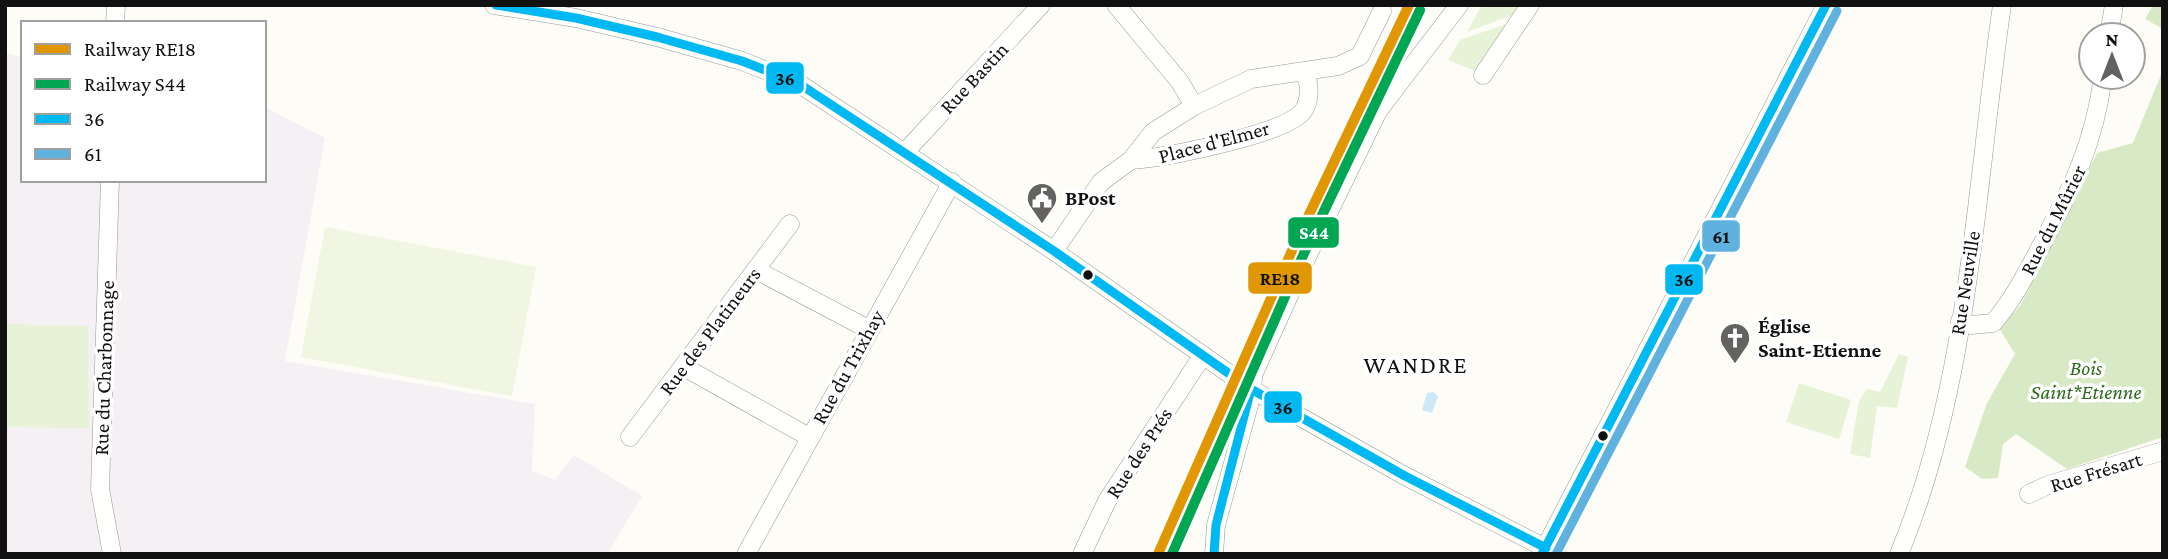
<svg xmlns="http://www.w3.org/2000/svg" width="2168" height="559" font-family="'Crimson Pro',serif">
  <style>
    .industrial { fill: #f5f0f3 }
    .green { fill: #e7f3d7 }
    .forest { fill: #d8eac5 }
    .pitch { fill: #f0f6e1 }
    .water { fill: #cde8f7 }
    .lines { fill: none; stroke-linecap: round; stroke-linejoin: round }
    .minor-casing { stroke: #979795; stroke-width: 19 }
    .minor { stroke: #fffffe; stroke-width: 18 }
    .bus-1-casing { stroke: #fff; stroke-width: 14 }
    .bus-2-casing { stroke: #fff; stroke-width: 14 }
    .bus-1 { stroke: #00b9f2; stroke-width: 9 }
    .bus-2 { stroke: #5fb1de; stroke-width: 9 }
    .rail-1-casing { stroke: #fff; stroke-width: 16 }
    .rail-2-casing { stroke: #fff; stroke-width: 16 }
    .rail-1 { stroke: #e09702; stroke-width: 10 }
    .rail-2 { stroke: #00a651; stroke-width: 10 }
    .bus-dot { fill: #111; stroke: #fff; stroke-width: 2.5 }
    .labels { text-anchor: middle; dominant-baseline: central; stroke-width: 7; stroke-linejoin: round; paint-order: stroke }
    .street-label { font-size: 21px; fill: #111; stroke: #fff }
    .poi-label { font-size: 21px; font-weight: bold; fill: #111; stroke: #fff; text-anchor: start }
    .park-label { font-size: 21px; font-style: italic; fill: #2f6b1f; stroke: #fff }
    .quarter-label { font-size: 24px; letter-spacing: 2px; fill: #111; stroke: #fff }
    .line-badge { stroke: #fff; stroke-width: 2.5 }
    .badge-label { font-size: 19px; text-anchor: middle; font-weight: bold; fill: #fff }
    .pale-badge-label { font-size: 19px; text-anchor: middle; font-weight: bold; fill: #111 }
  </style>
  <rect width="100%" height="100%" fill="#fdfcf7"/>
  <path class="industrial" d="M5,53L23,57V180H264V107L325,138L285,361L535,404L532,471L555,480L574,455L642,496L607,554H5Z"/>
  <path class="green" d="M1482,5H1520L1515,14L1467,32Z
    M1509,23L1478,72L1448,60L1460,40Z
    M5,324L88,326L89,428L5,427Z
    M1899,354L1908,357L1897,408L1877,406L1870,458L1850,454L1859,401L1867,389L1880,392Z
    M1799,383L1851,400L1839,439L1786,422Z"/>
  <path class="forest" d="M2153,5H2163V29L2145,19Z
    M2163,70V437L2067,469L2016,434L2003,444L1998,478L1982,479L1965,467L1987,403L2015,354L1999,328L2020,306L2097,153L2133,143Z"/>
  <path class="pitch" d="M325,227L536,267L512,396L301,357Z"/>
  <path class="water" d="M1433,392L1438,396L1432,413L1422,410L1427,393Z"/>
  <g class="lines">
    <g class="minor-casing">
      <path id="minor" d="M494,5L576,18L657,37L742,61L798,83L1054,251L1251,389L1405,476L1557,554
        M1116,5L1180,82L1194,106
        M115,23L116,5
        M2109,35L2114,5
        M1483,75L1530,5
        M906,151L1041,5
        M1131,160C1165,158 1272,136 1298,116C1311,107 1311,84 1304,71
        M110,180L100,489L112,554
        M1054,251L1101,182L1131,160L1153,132L1194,106L1251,79L1338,66L1360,56L1382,11
        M756,270L870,330
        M1960,321L1971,325L1993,323C2014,299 2027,272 2042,244C2073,186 2094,144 2103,77
        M684,367L809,437
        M630,437L790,224
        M2029,494L2048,485L2163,451
        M746,554L952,182
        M1082,554L1107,501L1203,355
        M1214,554L1216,525L1249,405L1254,373L1301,269L1378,111L1459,5
        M1542,554L1826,5
        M1899,554C1969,387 1976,184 2002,5"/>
    </g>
    <use href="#minor" class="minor"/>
    <g class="bus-1-casing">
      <path id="bus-1" d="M496,5L576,18L657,37L742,61L798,83L1054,251L1251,389L1405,476L1546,548
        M1214,554L1216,525L1251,389
        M1542,554L1826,5"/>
    </g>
    <g class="bus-2-casing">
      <path id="bus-2" d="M1556,554L1837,11"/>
    </g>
    <use href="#bus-1" class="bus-1"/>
    <use href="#bus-2" class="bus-2"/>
    <g class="rail-1-casing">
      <path id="rail-1" d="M1158,554L1294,246L1409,5"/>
    </g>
    <g class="rail-2-casing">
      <path id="rail-2" d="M1172,554L1305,251L1420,10"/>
    </g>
    <use href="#rail-1" class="rail-1"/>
    <use href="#rail-2" class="rail-2"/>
  </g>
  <defs>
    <g id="civic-pin" transform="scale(1.575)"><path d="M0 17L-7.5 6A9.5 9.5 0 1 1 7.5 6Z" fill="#646362" stroke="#fff"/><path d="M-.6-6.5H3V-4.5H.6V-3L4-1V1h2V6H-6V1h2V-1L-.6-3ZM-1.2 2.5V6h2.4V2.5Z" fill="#fff"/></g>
    <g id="church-pin" transform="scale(1.575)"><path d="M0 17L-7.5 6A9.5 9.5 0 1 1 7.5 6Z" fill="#646362" stroke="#fff"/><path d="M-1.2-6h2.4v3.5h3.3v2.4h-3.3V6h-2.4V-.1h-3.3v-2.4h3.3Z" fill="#fff"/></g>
  </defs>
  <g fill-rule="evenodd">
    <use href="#civic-pin" x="1042" y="198"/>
    <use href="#church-pin" x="1735" y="338"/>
  </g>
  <g class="bus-dot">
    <circle cx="1088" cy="275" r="6"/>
    <circle cx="1603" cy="436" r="6"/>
  </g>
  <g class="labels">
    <g class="street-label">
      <text transform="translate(974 78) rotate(-47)">Rue Bastin</text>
      <text transform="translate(1214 142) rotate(-15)">Place d'Elmer</text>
      <text transform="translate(2053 220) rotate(-63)">Rue du Mûrier</text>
      <text transform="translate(1965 283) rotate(-81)">Rue Neuville</text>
      <text transform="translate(710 331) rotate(-53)">Rue des Platineurs</text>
      <text transform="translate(848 367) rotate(-61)">Rue du Trixhay</text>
      <text transform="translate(104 368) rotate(-88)">Rue du Charbonnage</text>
      <text transform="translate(1139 453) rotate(-57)">Rue des Prés</text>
      <text transform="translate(2096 472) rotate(-17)">Rue Frésart</text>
    </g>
    <g class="poi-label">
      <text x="1065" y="198">BPost</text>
      <text x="1758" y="326">Église<tspan x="1758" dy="24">Saint-Etienne</tspan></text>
    </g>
    <g class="park-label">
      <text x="2086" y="368">Bois<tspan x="2086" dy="24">Saint*Etienne</tspan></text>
    </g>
    <g class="quarter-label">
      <text x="1416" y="364">WANDRE</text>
    </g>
  </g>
  <g class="line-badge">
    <rect x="765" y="61" width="40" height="34" rx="7" fill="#00b9f2"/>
    <rect x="1287" y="216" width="53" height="33" rx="7" fill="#00a651"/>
    <rect x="1701" y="219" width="40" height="34" rx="7" fill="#5fb1de"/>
    <rect x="1247" y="261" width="66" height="34" rx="7" fill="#e09702"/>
    <rect x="1664" y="263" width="40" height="33" rx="7" fill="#00b9f2"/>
    <rect x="1263" y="390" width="40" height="34" rx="7" fill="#00b9f2"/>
  </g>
  <g class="badge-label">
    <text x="1314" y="239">S44</text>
  </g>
  <g class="pale-badge-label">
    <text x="785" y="85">36</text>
    <text x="1721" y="243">61</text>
    <text x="1280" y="285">RE18</text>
    <text x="1684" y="286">36</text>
    <text x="1283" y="414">36</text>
  </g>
  <rect width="2168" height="559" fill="none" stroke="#111111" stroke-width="14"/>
  <rect x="21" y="21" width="245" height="161" fill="#ffffff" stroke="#a0a0a0" stroke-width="2"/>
  <rect x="35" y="44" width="35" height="10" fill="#e09702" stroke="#a0a0a0" stroke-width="2"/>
  <text x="84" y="56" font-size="21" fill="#111111">Railway RE18</text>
  <rect x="35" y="79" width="35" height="10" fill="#00a651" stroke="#a0a0a0" stroke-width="2"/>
  <text x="84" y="91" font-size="21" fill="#111111">Railway S44</text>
  <rect x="35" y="114" width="35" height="10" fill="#00b9f2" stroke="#a0a0a0" stroke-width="2"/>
  <text x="84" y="126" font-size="21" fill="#111111">36</text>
  <rect x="35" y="149" width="35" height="10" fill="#5fb1de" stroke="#a0a0a0" stroke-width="2"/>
  <text x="84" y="161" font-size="21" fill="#111111">61</text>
  <g transform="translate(2112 56)"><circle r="33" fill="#ffffff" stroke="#a0a0a0" stroke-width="2"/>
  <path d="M0-5L12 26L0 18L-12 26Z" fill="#646362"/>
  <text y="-10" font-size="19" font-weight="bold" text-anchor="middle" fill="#111111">N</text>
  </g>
</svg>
